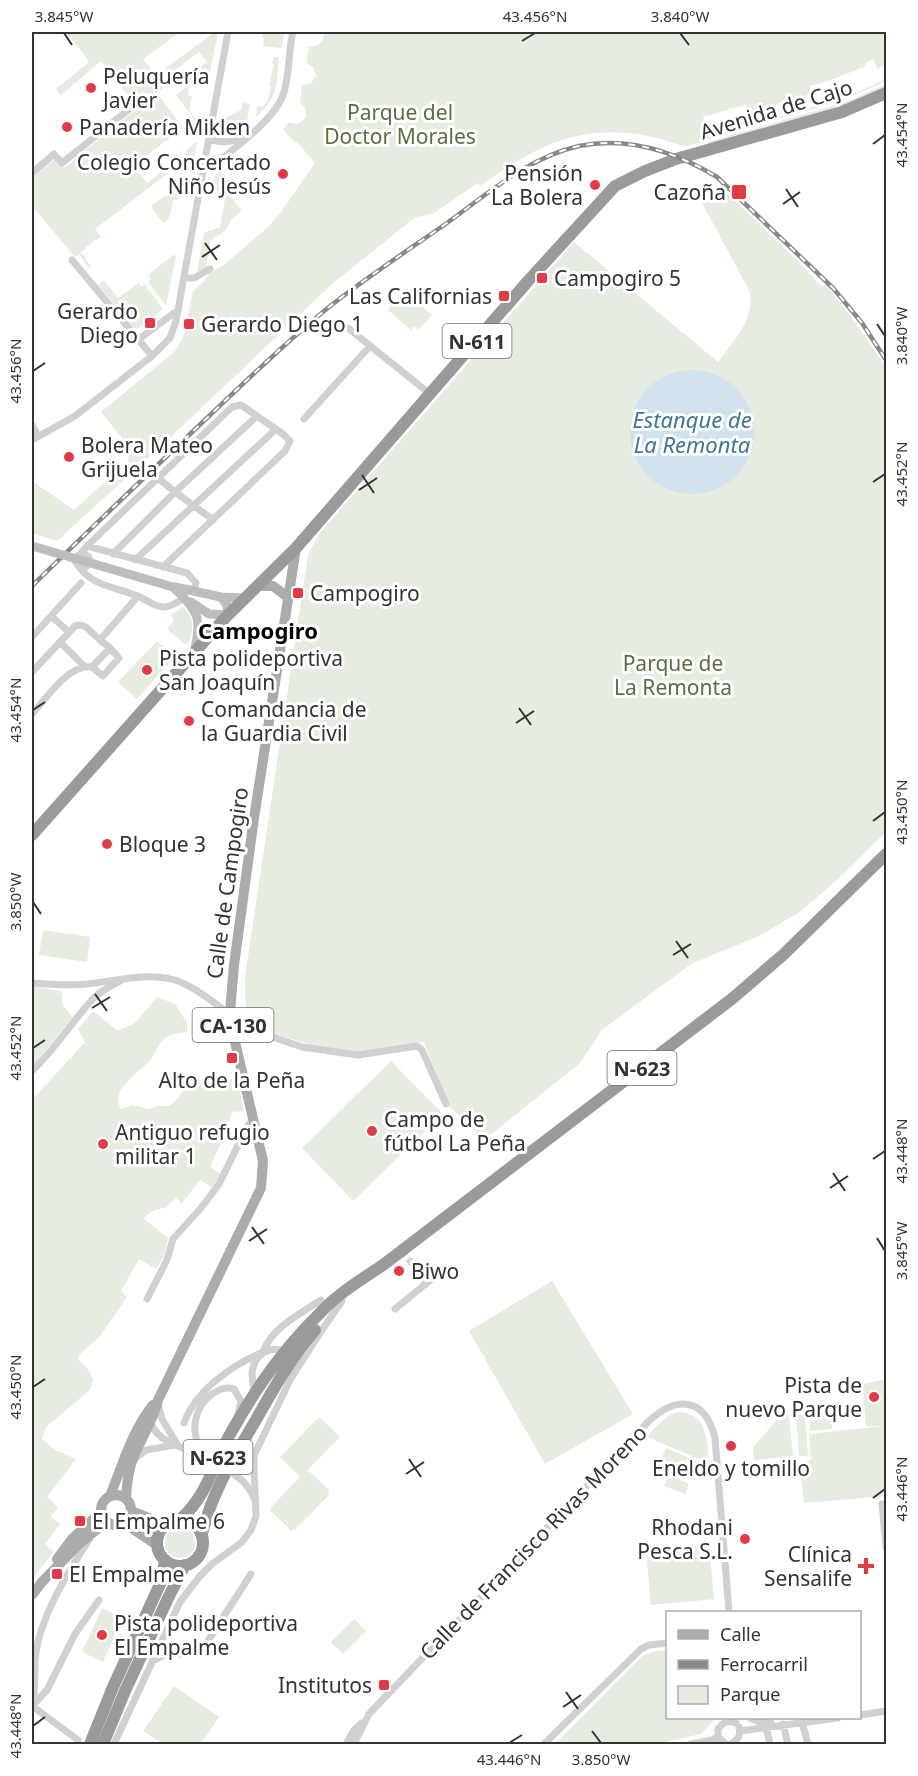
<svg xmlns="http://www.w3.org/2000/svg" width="918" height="1776" font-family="'Noto Sans',sans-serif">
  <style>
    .green { fill: #e6ecdf }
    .water { fill: #cfe2ee }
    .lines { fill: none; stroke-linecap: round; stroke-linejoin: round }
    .street-tunnel { stroke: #d6d6d6; stroke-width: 7; stroke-dasharray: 7 3.5; stroke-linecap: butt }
    .street { stroke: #d0d0d0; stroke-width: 7 }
    .secondary { stroke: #bdbdbd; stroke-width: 9 }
    .primary { stroke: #ababab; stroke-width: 10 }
    .highway { stroke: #9a9a9a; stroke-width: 12 }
    .rail-casing { stroke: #888; stroke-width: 4.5 }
    .rail { stroke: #fff; stroke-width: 2; stroke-dasharray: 7; stroke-linecap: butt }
    .street-bridge { stroke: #d0d0d0; stroke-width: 7 }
    .secondary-bridge { stroke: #bdbdbd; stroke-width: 9 }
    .ticks { fill: none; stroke: #333; stroke-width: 2 }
    .poi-dot { fill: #e63946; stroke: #fff; stroke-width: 2 }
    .labels { text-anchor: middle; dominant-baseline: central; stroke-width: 6; stroke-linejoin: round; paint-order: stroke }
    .shield { fill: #fff; stroke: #707070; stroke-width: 1.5 }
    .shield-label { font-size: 20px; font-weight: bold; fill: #333 }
    .poi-label { font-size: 21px; fill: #333; stroke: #fff; text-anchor: start }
    .street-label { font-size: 21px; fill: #333; stroke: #fff }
    .park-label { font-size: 21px; fill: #56703f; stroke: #fff }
    .water-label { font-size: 22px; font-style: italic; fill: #3f7597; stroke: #fff }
    .neighbourhood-label { font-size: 22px; font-weight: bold; fill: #000; stroke: #fff }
    .neatline { fill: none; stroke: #333; stroke-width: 2 }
    .ticks-label { font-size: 15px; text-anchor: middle; fill: #333 }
  </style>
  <rect width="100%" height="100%" fill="#fff"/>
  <path class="green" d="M65,32H180L143,59L156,75L215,32H218L209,77L196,75L193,88L185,78L207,62L199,52L163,79L167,85L157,93L183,128L133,166L147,183L185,154L187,149L195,143H197L194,160L187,159L185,168L191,170V172L185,171L180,174L175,168L95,229L101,237L96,240L95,239L92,242V243L85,247L86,248L80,253L86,257L85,259L91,266L89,268L79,254L75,257L32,206V178L55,159L64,168L138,108L101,61L60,96L56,89L89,62L80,49Z
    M263,32H285L281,48L263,46L264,38L262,37Z
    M324,32H886V64L878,69L873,59L865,63L866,66L831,80L810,86L812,94L748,112L745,105L703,117L709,137L848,97L886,79V81L846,99L687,146H683C600,117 548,136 480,186L478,183L434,213L414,218L331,285L175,433L57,541L32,533V481L74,510L128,461L130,448L101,412L174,352L182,340L185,331L193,291L204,281L206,277L212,272L225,264L268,227L281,212L315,163L297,142L295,143L283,129L289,122C297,126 302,123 306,116L305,108L300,102L302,85L311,83L316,75L313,67L306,63L309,46C318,48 325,41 324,32Z
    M274,57H279C276,86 279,96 256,117L257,106L263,107L265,103H267L271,87L269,86L274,64L272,63Z
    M886,84V87L883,89L842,106L706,145L708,142L846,102Z
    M187,86L189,88L188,95L192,96L189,110L201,125L199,134L193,127L195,125L191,124L195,120L176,95Z
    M243,102L250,104C247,123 247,135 223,132L225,118L241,110Z
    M220,171L229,181L222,187L242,210L231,220L226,230L210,241L206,265L208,267L204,271H197L204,233L220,227L226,193L224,191L213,190L215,175Z
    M693,186L714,196L728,191L729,195L800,263L822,287L826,284L851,317L886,367V832L838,879L801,911L759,936L691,964L602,1030L580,1063L484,1140L449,1106L424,1042L358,1052L314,1046L246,1025L245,977L308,555L319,534L574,242L718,362C734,340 754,321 750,292Z
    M173,190L179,199L173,201L169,219L163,223L152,208V205Z
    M173,255L176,256L166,306L148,282L151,279L148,275Z
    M104,280L118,298L139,283L141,286L145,285L163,309L138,329L134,328L98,285Z
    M404,291L432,315L420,328L417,329L414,326L411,330L388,310Z
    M183,607C195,616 194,633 187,645L185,644L167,629L174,621L171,615Z
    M157,641L175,657L137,699L118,682Z
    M43,930L90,937L87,962L39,955Z
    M32,986L61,991L63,1006L73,1017L32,1067Z
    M157,997L175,1004L187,1023V1032C179,1033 170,1034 164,1039C158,1044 156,1052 151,1059C140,1073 111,1087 120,1108L122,1109L132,1105L149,1109L158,1106H169L175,1102L182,1092L194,1088L197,1081L209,1085L237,1077L244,1111L232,1112L228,1127L210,1167L221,1174L212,1187L200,1180L182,1203L176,1198L165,1208C157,1208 149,1212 144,1219L168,1238L164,1256L156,1269L139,1259L121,1291L127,1297L100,1336L79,1355L78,1359L88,1369L93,1379L90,1390L46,1427L42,1439L55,1450L76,1459L47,1497L58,1507L51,1517L60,1524L45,1544L53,1552L32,1580V1100L85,1042L78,1029L93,1011L118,1031L135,1023Z
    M391,1061L443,1114L353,1201L302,1148Z
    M552,1281L633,1414L545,1464L469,1331Z
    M884,1380L886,1409V1496L804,1503L799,1462L811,1460L809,1434L883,1426H866L862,1384Z
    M678,1412C711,1413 707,1446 709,1470L702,1471L701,1460L647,1437C656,1427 665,1415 678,1412Z
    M831,1412L832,1429L810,1431L809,1414Z
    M805,1414L808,1456H799L796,1415Z
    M789,1416L793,1456L754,1460L753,1448L778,1418Z
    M319,1417L340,1437L307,1471L308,1472L309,1471L330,1491L328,1493L330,1494L295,1530L293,1529L291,1531L270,1510L272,1508L271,1507L300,1477L280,1457Z
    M666,1448L699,1462L692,1479L659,1465Z
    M793,1463L794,1472L755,1475L754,1466Z
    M669,1475L689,1484L685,1494L664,1486Z
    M165 1543a15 15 0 1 1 30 0a15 15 0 1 1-30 0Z
    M709,1545L714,1599L651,1605L646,1551Z
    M102,1608L123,1618L103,1662L82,1652Z
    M354,1619L366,1631L343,1654L331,1642Z
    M667,1650L668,1718H716L701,1734L656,1744H555L642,1656L656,1651Z
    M174,1686L219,1717L201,1744H163L143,1731Z"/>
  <path class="water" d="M630 432a62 62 0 1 1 124 0a62 62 0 1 1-124 0Z"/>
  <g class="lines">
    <path class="street-tunnel" d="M402,1250L426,1283"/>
    <path class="street" d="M209,140L225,142L242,139
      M205,164L213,165C234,149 277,118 284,92C290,73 288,51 293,32
      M32,173L54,154L62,163L132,107
      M72,260L152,356
      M184,278H194L210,269
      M348,328L430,394
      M139,339L178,310
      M304,419L370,346
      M32,425L38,436
      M32,440L75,416L152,356L170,338L176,321L228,32
      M158,478L175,492L212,519
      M87,546L187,573L196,583L194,590
      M81,553L87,546L232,407L241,405L283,434L290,441L285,451L163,567
      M113,554L175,492L257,416
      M135,560L276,429
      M81,567H86L90,562L89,557L84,553L77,556L75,561C90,587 114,586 138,596C147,600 155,607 164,607C171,607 178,601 185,598
      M51,616L69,632
      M32,637L81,583
      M60,642L84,666
      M92,667L103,676L119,658L110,648
      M32,672L75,626L80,625L86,627L100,640
      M32,714C47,698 68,664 92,667L110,648L100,640L138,596
      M32,983C50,984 69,986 87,984C116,981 146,972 175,980C196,987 212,1002 230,1014
      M232,1025H237L302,1047L358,1055L417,1046L422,1050L446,1104
      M32,1071C54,1050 70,1025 90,1002C98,992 111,986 122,980
      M147,1299L167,1260L173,1239L201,1208L219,1184L248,1125L254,1119
      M395,1309L444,1269
      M255,1392C253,1386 252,1380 252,1373C254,1355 269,1344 286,1352
      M158,1404L162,1419L177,1444
      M151,1419C152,1441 182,1446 198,1455C199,1446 196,1440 195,1431C194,1417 200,1403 212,1394C219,1389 226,1386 234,1389L241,1401L238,1414
      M184,1423C196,1390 231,1366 263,1352C272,1327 300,1314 321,1300
      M136,1458L146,1450L175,1445
      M882,1504L886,1548
      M152,1661L171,1652L173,1654H194L204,1647L251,1574
      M32,1707C37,1690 33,1671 36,1652C42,1614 68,1572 89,1540
      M860,1715L886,1711
      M750,1718L760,1722L771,1723
      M802,1722L808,1744
      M783,1724L788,1744
      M766,1727L770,1744
      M740,1731L838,1718
      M78,1740L32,1706L47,1690L75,1634L99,1600
      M114,1744L180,1602L200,1576L212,1564L242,1542L251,1530L256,1516L254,1468V1455L257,1449L291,1378L320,1333L342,1301
      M346,1744L354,1730L362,1723
      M354,1744L369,1714L648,1422C676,1395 705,1397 715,1438L729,1612
      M544,1744L641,1649L649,1645L668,1643
      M691,1744L712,1740L718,1737
      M726,1744L718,1737V1729C723,1722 728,1720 736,1723
      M731,1744C738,1740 741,1736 739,1727"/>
    <path class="secondary" d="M173,587C198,611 203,618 194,652
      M175,587L221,597L244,598
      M191,602L209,614L228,615L227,605L221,597"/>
    <path class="primary" d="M256,586H273L289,598
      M101 1510a15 15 0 1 1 30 0a15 15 0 1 1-30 0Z
      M110,1496C122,1466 132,1431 153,1405
      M126,1498C127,1484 128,1470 134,1456C142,1437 153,1421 158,1400L261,1188L263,1161L235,1042L230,1012L234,965L254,818L296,548
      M131,1511L166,1525
      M124,1523L157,1545
      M57,1559L72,1539L102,1511
      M32,1595L42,1582L78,1545L107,1521"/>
    <path class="highway" d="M32,835L225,618L296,548L528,281L615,186L645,171L676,159L842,112L886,93
      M181,1519C210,1492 213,1462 233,1429C257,1386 286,1346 321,1312C339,1293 362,1279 383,1265L733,998L784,954L886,854
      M157 1543a23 23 0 1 1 46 0a23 23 0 1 1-46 0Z
      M202,1534C212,1491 235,1456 257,1418C274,1388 292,1356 315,1330
      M90,1744L113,1687L161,1582L165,1560
      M103,1744L125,1691L169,1596L185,1565"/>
    <g class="rail-casing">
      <path id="rail" d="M32,586C90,529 149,473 208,417C248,379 287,341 329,307C367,277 407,251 447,223C487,194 529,157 579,146C628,136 676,152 717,177L833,288L862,323L886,360"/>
    </g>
    <use href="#rail" class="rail"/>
    <path class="street-bridge" d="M198,1455C221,1467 245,1474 255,1500"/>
    <path class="secondary-bridge" d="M32,546L173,587"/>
  </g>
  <path class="ticks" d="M64,33L72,45M680,33L689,45M522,41L535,33M873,144L885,135M786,189L798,207M783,204L800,192M205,243L217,260M202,257L220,245M877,324L885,336M33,371L45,363M362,475L374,493M873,482L885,474M359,490L377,478M519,708L531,725M33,710L45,702M516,723L534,711M873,821L885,812M33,902L41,914M676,941L688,958M673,955L691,944M95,994L107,1011M92,1008L110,997M33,1048L45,1040M873,1159L885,1151M833,1173L845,1191M830,1188L848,1176M252,1227L264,1244M877,1238L885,1251M249,1241L267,1229M33,1387L45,1379M409,1459L421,1477M406,1474L424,1462M873,1498L885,1489M566,1692L578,1709M563,1707L581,1695M33,1726L45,1717M592,1731L601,1743M509,1743L522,1735"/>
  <g class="poi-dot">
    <circle cx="91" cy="88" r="6"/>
    <circle cx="67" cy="127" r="6"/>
    <circle cx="283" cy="174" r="6"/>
    <circle cx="595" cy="185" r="6"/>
    <rect x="731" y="184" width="16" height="16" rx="3"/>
    <rect x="536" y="272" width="12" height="12" rx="3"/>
    <rect x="498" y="290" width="12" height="12" rx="3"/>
    <rect x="144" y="317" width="12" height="12" rx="3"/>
    <rect x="183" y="318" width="12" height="12" rx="3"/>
    <circle cx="69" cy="457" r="6"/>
    <rect x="292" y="587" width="12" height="12" rx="3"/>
    <circle cx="147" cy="670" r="6"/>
    <circle cx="189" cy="721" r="6"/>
    <circle cx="107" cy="844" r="6"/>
    <rect x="226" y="1052" width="12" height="12" rx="3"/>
    <circle cx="372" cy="1131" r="6"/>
    <circle cx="103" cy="1144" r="6"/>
    <circle cx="399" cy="1271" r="6"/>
    <circle cx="874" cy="1397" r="6"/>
    <circle cx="731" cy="1446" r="6"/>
    <rect x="74" y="1515" width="12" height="12" rx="3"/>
    <circle cx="745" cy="1539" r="6"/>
    <path d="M863 1557h6v6h6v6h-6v6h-6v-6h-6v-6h6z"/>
    <rect x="51" y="1568" width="12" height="12" rx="3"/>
    <circle cx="102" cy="1635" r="6"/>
    <rect x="378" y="1679" width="12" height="12" rx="3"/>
  </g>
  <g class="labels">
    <g class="shield">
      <rect x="442.5" y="324" width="69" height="34" rx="4.5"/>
      <rect x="192.5" y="1008" width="81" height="34" rx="4.5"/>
      <rect x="607.5" y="1051" width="69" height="34" rx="4.5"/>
      <rect x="183.5" y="1440" width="69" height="34" rx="4.5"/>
    </g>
    <g class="shield-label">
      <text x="477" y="341">N-611</text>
      <text x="233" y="1025">CA-130</text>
      <text x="642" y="1068">N-623</text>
      <text x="218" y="1457">N-623</text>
    </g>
    <g class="poi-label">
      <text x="103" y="76">Peluquería<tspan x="103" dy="24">Javier</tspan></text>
      <text x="79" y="127">Panadería Miklen</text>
      <text x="271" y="162" text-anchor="end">Colegio Concertado<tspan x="271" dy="24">Niño Jesús</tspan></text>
      <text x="583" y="173" text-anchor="end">Pensión<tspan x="583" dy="24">La Bolera</tspan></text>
      <text x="726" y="192" text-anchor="end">Cazoña</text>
      <text x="554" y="278">Campogiro 5</text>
      <text x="492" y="296" text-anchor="end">Las Californias</text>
      <text x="138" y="311" text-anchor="end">Gerardo<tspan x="138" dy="24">Diego</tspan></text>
      <text x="201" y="324">Gerardo Diego 1</text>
      <text x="81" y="445">Bolera Mateo<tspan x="81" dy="24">Grijuela</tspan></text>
      <text x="310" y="593">Campogiro</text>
      <text x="159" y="658">Pista polideportiva<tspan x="159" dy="24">San Joaquín</tspan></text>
      <text x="201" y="709">Comandancia de<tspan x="201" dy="24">la Guardia Civil</tspan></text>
      <text x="119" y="844">Bloque 3</text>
      <text x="232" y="1080" text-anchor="middle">Alto de la Peña</text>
      <text x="384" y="1119">Campo de<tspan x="384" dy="24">fútbol La Peña</tspan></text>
      <text x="115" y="1132">Antiguo refugio<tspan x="115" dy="24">militar 1</tspan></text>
      <text x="411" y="1271">Biwo</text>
      <text x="862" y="1385" text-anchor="end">Pista de<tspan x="862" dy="24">nuevo Parque</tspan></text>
      <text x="731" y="1468" text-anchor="middle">Eneldo y tomillo</text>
      <text x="92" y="1521">El Empalme 6</text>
      <text x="733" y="1527" text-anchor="end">Rhodani<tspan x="733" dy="24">Pesca S.L.</tspan></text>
      <text x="852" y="1554" text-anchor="end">Clínica<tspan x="852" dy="24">Sensalife</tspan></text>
      <text x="69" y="1574">El Empalme</text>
      <text x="114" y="1623">Pista polideportiva<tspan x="114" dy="24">El Empalme</tspan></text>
      <text x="372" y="1685" text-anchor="end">Institutos</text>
    </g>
    <g class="street-label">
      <text transform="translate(776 109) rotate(-17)">Avenida de Cajo</text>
      <text transform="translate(227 883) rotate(-82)">Calle de Campogiro</text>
      <text transform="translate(533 1542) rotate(-46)">Calle de Francisco Rivas Moreno</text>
    </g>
    <g class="park-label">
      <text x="400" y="112">Parque del<tspan x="400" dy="24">Doctor Morales</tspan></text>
      <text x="673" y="663">Parque de<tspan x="673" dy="24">La Remonta</tspan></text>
    </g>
    <g class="water-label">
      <text x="692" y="419">Estanque de<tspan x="692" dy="25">La Remonta</tspan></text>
    </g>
    <g class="neighbourhood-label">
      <text x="258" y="630">Campogiro</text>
    </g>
  </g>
  <rect width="918" height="1776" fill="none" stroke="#ffffff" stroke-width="66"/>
  <rect x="666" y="1611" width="195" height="108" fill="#ffffff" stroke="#adadad" stroke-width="1.5"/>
  <rect x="678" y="1630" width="30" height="9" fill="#ababab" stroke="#adadad" stroke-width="1.5"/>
  <text x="720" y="1641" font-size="18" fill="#333333">Calle</text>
  <rect x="678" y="1660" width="30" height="9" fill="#888888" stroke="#adadad" stroke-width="1.5"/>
  <text x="720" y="1671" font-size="18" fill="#333333">Ferrocarril</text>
  <rect x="678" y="1686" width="30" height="18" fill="#e6ecdf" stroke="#adadad" stroke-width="1.5"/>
  <text x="720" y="1701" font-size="18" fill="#333333">Parque</text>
  <rect x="33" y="33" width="852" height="1710" class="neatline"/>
  <g class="ticks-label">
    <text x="64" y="22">3.845°W</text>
    <text x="535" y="22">43.456°N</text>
    <text x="680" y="22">3.840°W</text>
    <text transform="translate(902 135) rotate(-90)" y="5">43.454°N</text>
    <text transform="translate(902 336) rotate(-90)" y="5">3.840°W</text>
    <text transform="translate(16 371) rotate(-90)" y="5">43.456°N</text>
    <text transform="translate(902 474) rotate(-90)" y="5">43.452°N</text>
    <text transform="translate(16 710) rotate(-90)" y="5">43.454°N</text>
    <text transform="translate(902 812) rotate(-90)" y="5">43.450°N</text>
    <text transform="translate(16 902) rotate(-90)" y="5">3.850°W</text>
    <text transform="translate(16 1048) rotate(-90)" y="5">43.452°N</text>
    <text transform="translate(902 1151) rotate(-90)" y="5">43.448°N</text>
    <text transform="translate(902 1251) rotate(-90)" y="5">3.845°W</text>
    <text transform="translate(16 1387) rotate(-90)" y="5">43.450°N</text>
    <text transform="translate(902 1489) rotate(-90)" y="5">43.446°N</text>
    <text transform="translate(16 1726) rotate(-90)" y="5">43.448°N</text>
    <text x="509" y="1765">43.446°N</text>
    <text x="601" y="1765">3.850°W</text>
  </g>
</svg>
